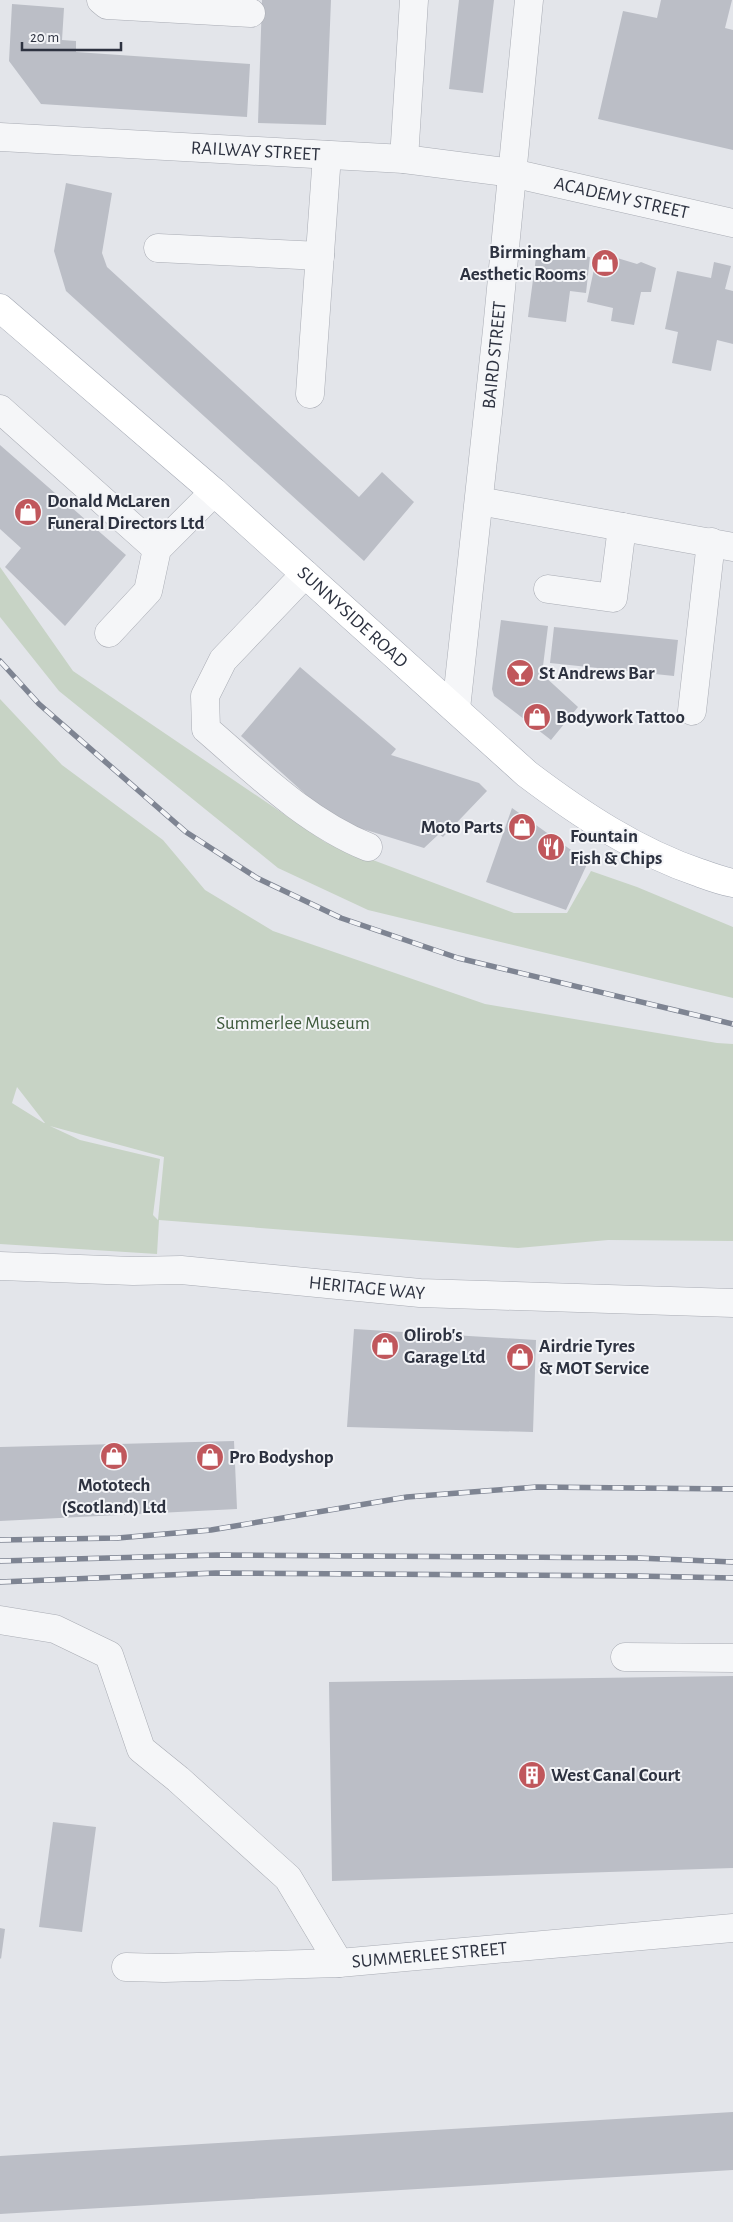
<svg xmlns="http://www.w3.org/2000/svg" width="733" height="2222" font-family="'Alegreya Sans',sans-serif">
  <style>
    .green { fill: #c7d3c5; fill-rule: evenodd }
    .building { fill: #bbbec6 }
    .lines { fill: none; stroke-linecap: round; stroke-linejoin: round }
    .minor-casing { stroke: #a9acb4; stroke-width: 29 }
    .major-casing { stroke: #a4a9b4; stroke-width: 29 }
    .minor { stroke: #f5f6f8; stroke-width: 28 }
    .major { stroke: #fff; stroke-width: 28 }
    .rail-casing { stroke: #7e8492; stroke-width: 5.5 }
    .rail { stroke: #f3f4f7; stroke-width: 4; stroke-dasharray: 11; stroke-linecap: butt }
    .labels { text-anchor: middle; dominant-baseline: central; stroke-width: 4; stroke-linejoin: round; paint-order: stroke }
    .street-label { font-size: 19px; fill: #2d3240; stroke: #f3f4f7 }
    .poi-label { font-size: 19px; font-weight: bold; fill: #2d3240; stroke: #f3f4f7; text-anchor: start }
    .park-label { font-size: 19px; fill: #3e5a3c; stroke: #f3f4f7 }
  </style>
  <rect width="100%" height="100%" fill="#e3e5ea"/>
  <path class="green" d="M0,567L73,671L325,842L514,913H567L591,871L637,887L733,927V998L368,910L278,868L59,691L0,617Z
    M0,699L62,765L163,840L205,890L273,931L485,1004L717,1043L733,1044V1241L608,1240L518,1248L159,1220L157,1254L0,1244ZM17,1087L45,1123H44L12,1103ZM50,1126L164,1157L158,1220L153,1215L160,1159L80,1140Z"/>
  <path class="building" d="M262,0H331L326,125L258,123Z
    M459,0H494L483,93L449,89Z
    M661,0H732L725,28L733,30V150L598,119L623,11L657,18Z
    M12,4L64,8L62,40L76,41V52L250,64L247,117L41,104L9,61Z
    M66,183L112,193L102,253L107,267L359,497L382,472L414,502L364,561L66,291L54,251Z
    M537,250L590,257L586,293L570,291L566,322L528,317Z
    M604,254L637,264L641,262L656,268L651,292H641L634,325L611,321L613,308L587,302L597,255L600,257Z
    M714,262L731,266L725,289L733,291V344L717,340L711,371L672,363L678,332L665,329L677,271L711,278Z
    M0,445L126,555L65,626L5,567L21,548L0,529Z
    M501,620L548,626L542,674L578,707L551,740L494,696L492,689Z
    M554,627L678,640L674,676L550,663Z
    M300,667L396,749L391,755L479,783L487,791L443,837L439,834L424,848L334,820L241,736Z
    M512,808L588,862L566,910L486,882Z
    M354,1329L536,1340L533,1432L347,1427Z
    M234,1441L237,1509L0,1521V1447Z
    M733,1676V1868L332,1881L329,1682Z
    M53,1822L96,1827L82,1932L39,1927Z
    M0,1928L5,1929L1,1959L0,1958Z
    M733,2112V2170L0,2214V2156Z"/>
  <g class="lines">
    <g class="minor-casing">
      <g id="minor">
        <path d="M101,0L107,5L251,13"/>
        <path id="s1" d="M0,137L404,159L512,173L733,223"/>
        <path d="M404,159L414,0"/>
        <path d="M158,248L320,256"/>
        <path d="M310,394L327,155"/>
        <path d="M0,409L157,549"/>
        <path d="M479,501L733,547"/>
        <path d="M305,574L223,660L205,696L206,729C256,772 306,822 368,847"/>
        <path d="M548,589L613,598L622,527"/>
        <path d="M109,633L148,591L157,549L214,492"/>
        <path id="s2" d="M456,709L497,330L529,0"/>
        <path d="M692,711L711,542"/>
        <path id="s3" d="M0,1266L133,1271L181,1270L420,1293L733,1303"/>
        <path d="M0,1620L55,1629L109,1655L141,1749L178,1779L288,1878L339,1963"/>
        <path d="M625,1657L733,1658"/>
        <path id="s4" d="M126,1967L164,1968L339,1963L733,1928"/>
      </g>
    </g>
    <g class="major-casing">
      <g id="major">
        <path id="s5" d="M0,308L214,492L527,774C580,814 637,852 700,873C711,877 722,881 733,883"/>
      </g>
    </g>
    <use href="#minor" class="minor"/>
    <use href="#major" class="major"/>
    <g class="rail-casing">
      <path id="rail" d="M0,661L39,704L186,832L257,878L341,918L458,958L733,1024
        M0,1540L118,1538L211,1530L407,1497L537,1487L733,1489
        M0,1561L217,1555L638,1558L733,1562
        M0,1582L216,1573L637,1576L733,1578"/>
    </g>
    <use href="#rail" class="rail"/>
  </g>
  <defs>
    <g id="shop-disc" transform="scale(1.4375)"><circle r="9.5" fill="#c0575c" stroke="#f3f4f7"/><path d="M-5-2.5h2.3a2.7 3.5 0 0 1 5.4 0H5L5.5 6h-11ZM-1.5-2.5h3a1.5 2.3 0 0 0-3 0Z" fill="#fff"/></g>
    <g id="bar-disc" transform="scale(1.4375)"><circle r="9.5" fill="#c0575c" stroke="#f3f4f7"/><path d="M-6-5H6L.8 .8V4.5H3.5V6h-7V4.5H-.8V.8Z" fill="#fff"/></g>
    <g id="restaurant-disc" transform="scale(1.4375)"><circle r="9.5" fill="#c0575c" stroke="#f3f4f7"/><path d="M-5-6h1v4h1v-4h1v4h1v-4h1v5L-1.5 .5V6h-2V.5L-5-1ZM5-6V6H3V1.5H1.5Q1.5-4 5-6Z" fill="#fff"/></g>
    <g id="building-disc" transform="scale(1.4375)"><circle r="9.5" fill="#c0575c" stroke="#f3f4f7"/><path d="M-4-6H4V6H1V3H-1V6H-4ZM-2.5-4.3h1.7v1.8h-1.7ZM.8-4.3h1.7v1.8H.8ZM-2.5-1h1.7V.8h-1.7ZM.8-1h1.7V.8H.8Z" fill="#fff"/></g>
  </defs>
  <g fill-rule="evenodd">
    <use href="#shop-disc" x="605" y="263"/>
    <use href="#shop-disc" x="28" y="512"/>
    <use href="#bar-disc" x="520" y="673"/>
    <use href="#shop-disc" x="537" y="717"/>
    <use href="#shop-disc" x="522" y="827"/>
    <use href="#restaurant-disc" x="551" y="847"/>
    <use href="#shop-disc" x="385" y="1346"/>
    <use href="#shop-disc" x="520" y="1357"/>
    <use href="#shop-disc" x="114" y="1456"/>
    <use href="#shop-disc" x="210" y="1457"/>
    <use href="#building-disc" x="532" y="1775"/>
  </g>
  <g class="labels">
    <g class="street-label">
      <text stroke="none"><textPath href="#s1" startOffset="256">RAILWAY STREET</textPath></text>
      <text stroke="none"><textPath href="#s1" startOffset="626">ACADEMY STREET</textPath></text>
      <text stroke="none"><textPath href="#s2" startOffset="356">BAIRD STREET</textPath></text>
      <text stroke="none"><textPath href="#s5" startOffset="469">SUNNYSIDE ROAD</textPath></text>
      <text stroke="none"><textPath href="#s3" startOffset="368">HERITAGE WAY</textPath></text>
      <text stroke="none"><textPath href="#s4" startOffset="304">SUMMERLEE STREET</textPath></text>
    </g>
    <g class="poi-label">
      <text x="586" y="252" text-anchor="end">Birmingham<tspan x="586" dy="22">Aesthetic Rooms</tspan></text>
      <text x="47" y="501">Donald McLaren<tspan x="47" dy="22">Funeral Directors Ltd</tspan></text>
      <text x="539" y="673">St Andrews Bar</text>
      <text x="556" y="717">Bodywork Tattoo</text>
      <text x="503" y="827" text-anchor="end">Moto Parts</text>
      <text x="570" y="836">Fountain<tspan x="570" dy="22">Fish &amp; Chips</tspan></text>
      <text x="404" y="1335">Olirob's<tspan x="404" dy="22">Garage Ltd</tspan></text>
      <text x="539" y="1346">Airdrie Tyres<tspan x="539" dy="22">&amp; MOT Service</tspan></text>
      <text x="229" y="1457">Pro Bodyshop</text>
      <text x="114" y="1485" text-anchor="middle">Mototech<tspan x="114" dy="22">(Scotland) Ltd</tspan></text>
      <text x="551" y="1775">West Canal Court</text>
    </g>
    <g class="park-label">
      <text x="293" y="1023">Summerlee Museum</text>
    </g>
  </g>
  <path d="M22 42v8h99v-8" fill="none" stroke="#2d3240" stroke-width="2.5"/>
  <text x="30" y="42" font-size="15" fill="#2d3240" stroke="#f3f4f7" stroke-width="4" paint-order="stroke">20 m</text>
</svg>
